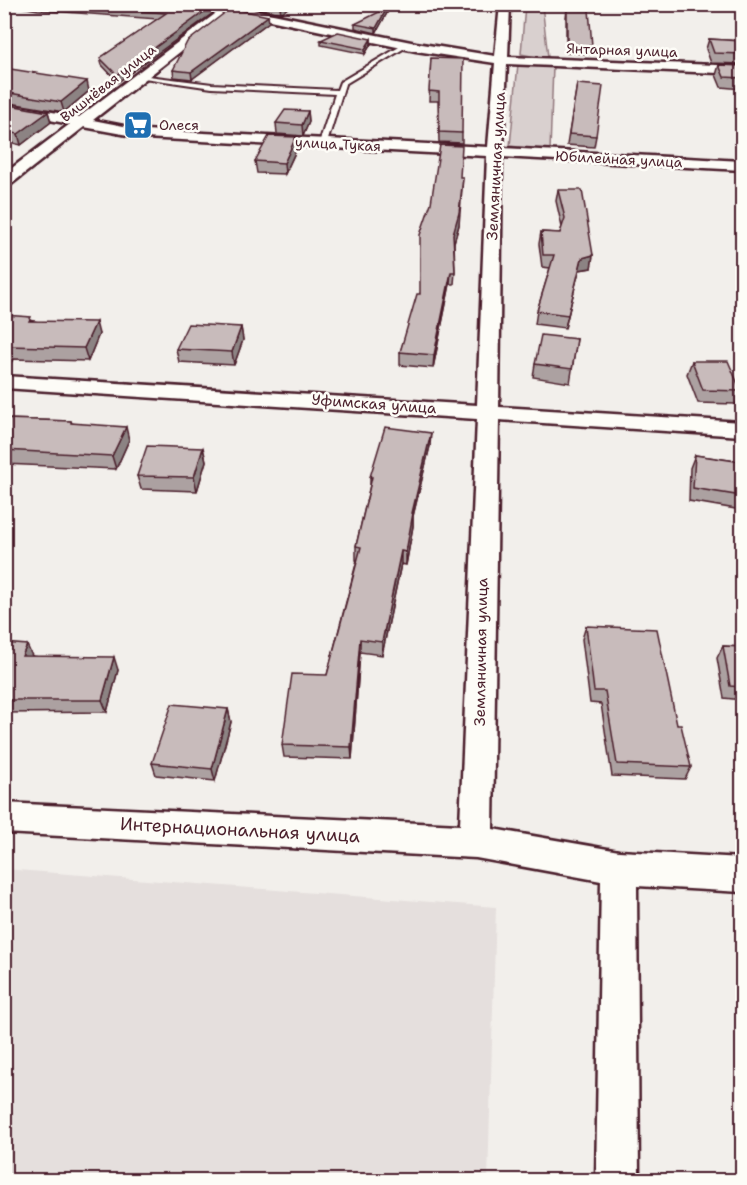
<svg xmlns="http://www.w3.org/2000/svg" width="747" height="1185" font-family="'Shantell Sans',sans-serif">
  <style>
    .built { fill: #e5dfdd }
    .green { fill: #d9d0cf; stroke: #92787d; stroke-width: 1.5 }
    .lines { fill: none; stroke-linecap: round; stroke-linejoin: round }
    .service-casing { stroke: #4a1f2b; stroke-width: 4 }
    .minor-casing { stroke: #4a1f2b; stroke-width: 5 }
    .service { fill: #fdfcf7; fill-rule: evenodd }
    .minor { fill: #fdfcf7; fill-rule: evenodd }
    .wall { fill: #aca1a1; stroke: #4a1f2b; stroke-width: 1.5 }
    .shaded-wall { fill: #8c8383; stroke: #4a1f2b; stroke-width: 1.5 }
    .building { fill: #c8bbbb; stroke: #4a1f2b; stroke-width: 1.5 }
    .labels { text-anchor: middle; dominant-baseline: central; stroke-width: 5; stroke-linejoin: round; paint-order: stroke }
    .far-street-label { font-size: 14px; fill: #4a1f2b; stroke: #fdfcf7 }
    .far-poi-label { font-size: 14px; fill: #4a1f2b; stroke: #fdfcf7; text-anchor: start }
    .street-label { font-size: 15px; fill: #4a1f2b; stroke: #fdfcf7 }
    .near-street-label { font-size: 18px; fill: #4a1f2b; stroke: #fdfcf7 }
  </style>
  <rect width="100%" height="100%" fill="#f2efeb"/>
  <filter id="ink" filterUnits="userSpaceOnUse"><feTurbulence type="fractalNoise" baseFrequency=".0167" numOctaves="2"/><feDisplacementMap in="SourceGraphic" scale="12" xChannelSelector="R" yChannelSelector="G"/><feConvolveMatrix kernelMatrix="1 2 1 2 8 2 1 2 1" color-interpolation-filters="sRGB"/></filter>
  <g filter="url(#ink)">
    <path class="built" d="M4,869L496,907L488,1180H5Z"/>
    <path class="green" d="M525,5H542L548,57L541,58L521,54Z
      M518,64L553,66L550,151L510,146Z"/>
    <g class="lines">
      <g class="service-casing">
        <path id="service" d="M406,43L408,46L345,84L327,143L323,145L319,143L335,94L212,88L137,77L140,75L212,84L337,90L340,82Z"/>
      </g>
      <g class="minor-casing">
        <path id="minor" d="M182,4L229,5L416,43L495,56L500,4H510L508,57L742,66V74L507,64L503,148L742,161V170L502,157L499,407L742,422V436L499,420L493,829L619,851L742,858V892L637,886L639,1180H596L601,881L476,858L4,833V803L460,825L477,419L4,388V376L477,405L487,156L144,138L84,127L10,185L4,187V174L70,124L4,111V103L79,117L219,11L187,7ZM231,12L416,51L495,63L488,147L144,130L93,120Z"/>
      </g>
      <use href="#service" class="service"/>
      <use href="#minor" class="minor"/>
    </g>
    <path class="wall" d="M4,4H199L212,6L213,13L118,82L102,65L100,58L158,19L38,10Z
      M238,4H293L281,13Z
      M567,9L592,46L590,54L566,53V17Z
      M387,13L376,33L355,28V24Z
      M269,22L192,79L174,77L173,70Z
      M371,39V44L365,54L321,45V40Z
      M709,39L742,41V64L711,63L706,49Z
      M431,58L462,133V143L439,142L438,101H429Z
      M719,65L742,66V89L721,87L716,75Z
      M4,68L89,91L64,112L4,102Z
      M577,84L596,136L594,147L567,145Z
      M4,104L48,112L51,122L21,145L4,141Z
      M308,111L309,122L303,136L277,134L276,123Z
      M296,137L297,148L285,174L257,173L255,161Z
      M460,177L459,225L454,242L455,272L454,284H450L433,368L400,365V352Z
      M558,190L593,255L591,268L579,270L565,328L535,324L537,311L550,268L542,267L539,244L541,232L560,233L562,227L556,201Z
      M4,315L99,334L88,361L13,359L10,364L4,363Z
      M241,327L243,340L234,365L179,362L176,349Z
      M577,339L570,383L533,377L535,364Z
      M692,361L741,391L736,404L698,403L687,374Z
      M4,419L71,421L72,423L129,440L116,469L4,464Z
      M430,446L413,516V526L406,565L401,564L382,655L360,652L352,759L284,757L282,745L327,675L357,560H356V546L370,485V477Z
      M203,448L206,461L197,491L141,489L137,476Z
      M695,455L742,462V510L689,501L690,468Z
      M586,626L677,725L691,767L685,779L612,776L601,704L590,703L582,639Z
      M4,643L33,656L118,670L107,712L4,713Z
      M723,646L742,647V700L724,698L717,658Z
      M228,709L231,722L215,781L156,775L152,763Z"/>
    <path class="shaded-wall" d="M284,4H293L281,13L280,7Z
      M212,6L213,13L118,82L117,75Z
      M387,8V13L376,33V28Z
      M268,16L269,22L192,79L191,72Z
      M371,39V44L365,54V49Z
      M87,81L89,91L64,112L61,102Z
      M308,111L309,122L303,136L302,125Z
      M48,112L51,122L21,145L18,134Z
      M296,137L297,148L285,174L284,163Z
      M463,177L459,225L453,246V234Z
      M593,255L591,268L579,270L565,328L582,258Z
      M451,272L450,284L433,368L434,355Z
      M96,322L99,334L88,361L84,348Z
      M241,327L243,340L234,365L232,352Z
      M9,346L13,359L10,364L5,351Z
      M126,427L129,440L116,469L112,456Z
      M431,433L430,446L413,516V526L406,565V552L412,513Z
      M203,448L206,461L197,491L194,477Z
      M401,551V564L382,655V642Z
      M360,639V652L352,759L351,747Z
      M27,645L33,658L22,656Z
      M114,657L118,670L107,712L102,700Z
      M228,709L231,722L215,781L212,769Z"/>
    <path class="building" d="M47,4H199L212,6L117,75L100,58L166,13Z
      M269,4H284L280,7Z
      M231,8L268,16L191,72L173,70L187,42Z
      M387,8L376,28L355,24Z
      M567,9L589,10L592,46L567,45Z
      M338,32L371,39L365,49L321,40Z
      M709,39L742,41V54L714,53Z
      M431,58L463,59L462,133L439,132V92L429,91Z
      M719,65L742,66V78L724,77Z
      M4,68L87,81L61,102L4,92Z
      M577,84L603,86L596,136L569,134Z
      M4,104L48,112L18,134L4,131Z
      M285,110L308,111L302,125L276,123Z
      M269,136L296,137L284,163L255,161Z
      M440,145L462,146L460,177H463L459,213L453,234L455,272H451L434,355L400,352L417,294H420V235L431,203Z
      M558,190H582L593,255L582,258L568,315L537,311L554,255H543L541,232L560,233L565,218Z
      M4,315L31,317L29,321L96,322L84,348L9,346L5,351H4Z
      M188,324L241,327L232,352L176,349Z
      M541,335L577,339L572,369L535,364Z
      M692,361H728L741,391L703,390Z
      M4,419L71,421V423L126,427L112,456L4,450Z
      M385,427L431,433L412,513H413L406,552L401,551L382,642L360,639L351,747L282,745L292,674L327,675L361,547L356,546L372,477H370Z
      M147,446L203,448L194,477L137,476Z
      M695,455L742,462V496L693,488Z
      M586,626L657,629L677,725H681L691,767L617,764L605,691H594Z
      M4,643L27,645L22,656L114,657L102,700H4Z
      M723,646L742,647V687L730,686Z
      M172,704L228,709L212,769L152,763Z"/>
  </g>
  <defs>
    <g id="supermarket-square" transform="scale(1.5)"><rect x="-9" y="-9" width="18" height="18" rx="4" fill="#1f6fb2" stroke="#fdfcf7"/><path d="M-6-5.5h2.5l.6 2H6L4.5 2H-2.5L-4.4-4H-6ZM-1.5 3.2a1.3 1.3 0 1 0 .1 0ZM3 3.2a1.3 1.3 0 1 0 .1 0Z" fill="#fff"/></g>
  </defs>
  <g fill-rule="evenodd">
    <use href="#supermarket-square" x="138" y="125"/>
  </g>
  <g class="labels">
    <g class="far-street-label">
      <text transform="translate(622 50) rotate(2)">Янтарная улица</text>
      <text transform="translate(108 83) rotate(-38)">Вишнёвая улица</text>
      <text transform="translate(338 144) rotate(3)">улица Тукая</text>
      <text transform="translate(619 159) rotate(3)">Юбилейная улица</text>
    </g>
    <g class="far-poi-label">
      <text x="159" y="125">Олеся</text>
    </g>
    <g class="street-label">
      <text transform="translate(496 166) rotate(-87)">Земляничная улица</text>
      <text transform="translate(374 404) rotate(4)">Уфимская улица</text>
      <text transform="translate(481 652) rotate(-89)">Земляничная улица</text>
    </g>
    <g class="near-street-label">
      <text transform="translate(240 830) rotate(3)">Интернациональная улица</text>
    </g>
  </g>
  <rect width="747" height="1185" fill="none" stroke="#fdfcf7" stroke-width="24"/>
  <rect x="12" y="12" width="723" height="1161" fill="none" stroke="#4a1f2b" stroke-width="2" filter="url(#ink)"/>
</svg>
